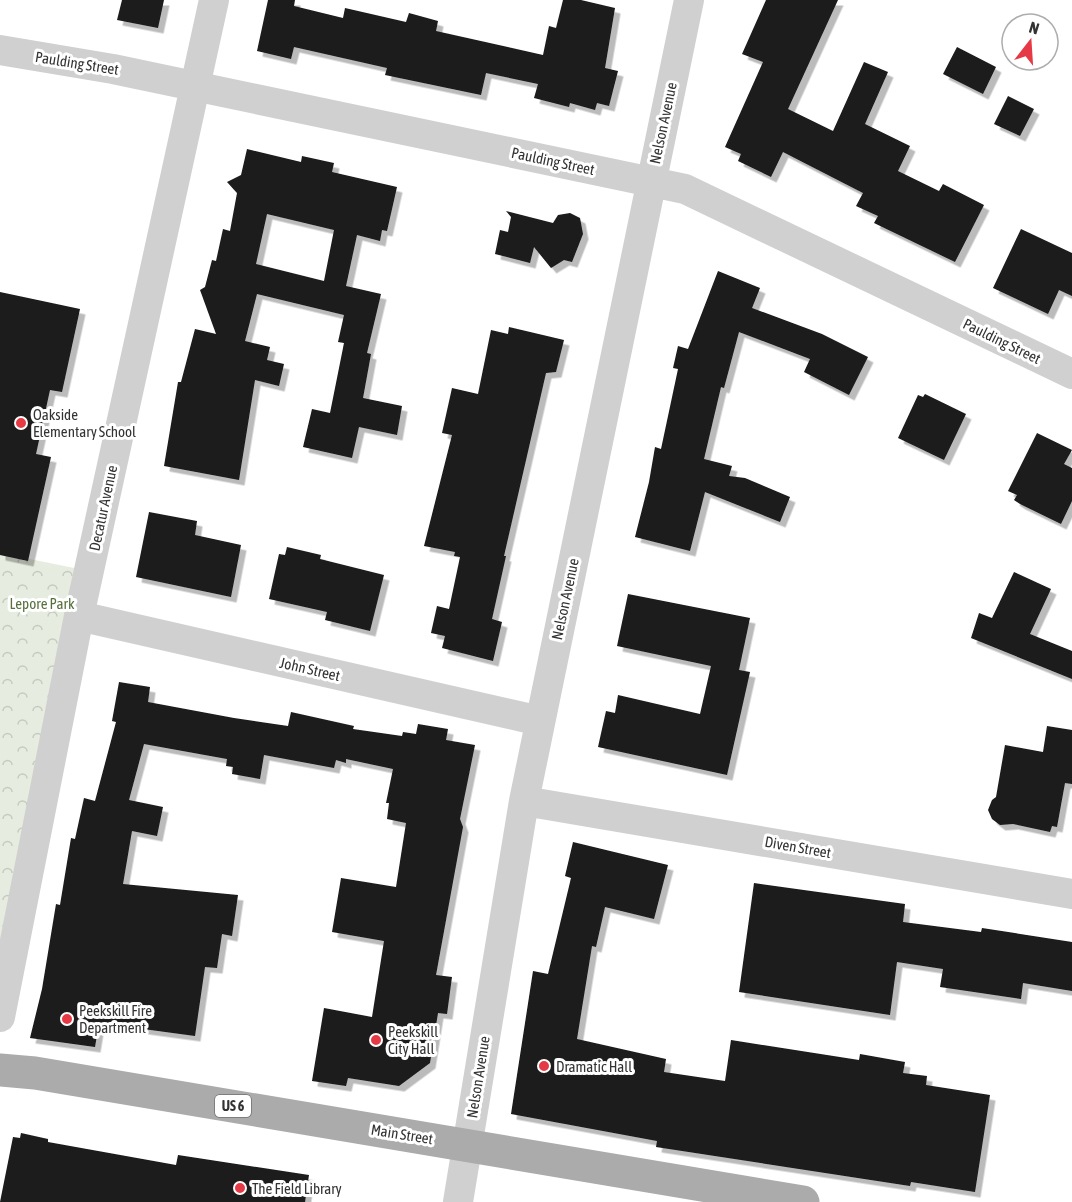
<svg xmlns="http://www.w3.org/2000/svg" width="1072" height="1202" font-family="'Asap Condensed',sans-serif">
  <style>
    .forest { fill: url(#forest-crowns) }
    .building { fill: #1a1a1a; fill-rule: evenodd; filter: url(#shadow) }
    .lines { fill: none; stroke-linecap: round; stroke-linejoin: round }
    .minor { stroke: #d0d0d0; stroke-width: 30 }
    .major { stroke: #ababab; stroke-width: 33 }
    .poi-dot { fill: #e63946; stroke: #fff; stroke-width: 2 }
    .labels { text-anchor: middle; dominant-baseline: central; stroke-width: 6; stroke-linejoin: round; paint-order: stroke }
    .shield { fill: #fff; stroke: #707070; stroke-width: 1.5 }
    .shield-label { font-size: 14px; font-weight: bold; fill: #333 }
    .street-label { font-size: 15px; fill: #333; stroke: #fff }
    .poi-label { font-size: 15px; fill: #333; stroke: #fff; text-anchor: start }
    .park-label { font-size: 15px; fill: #56703f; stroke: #fff }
  </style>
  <defs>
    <pattern id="forest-crowns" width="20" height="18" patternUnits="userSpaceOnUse" patternTransform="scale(1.5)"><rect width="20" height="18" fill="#e6ecdf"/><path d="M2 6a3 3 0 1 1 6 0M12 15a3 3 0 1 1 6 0" fill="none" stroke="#c6cbc0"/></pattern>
    <filter id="shadow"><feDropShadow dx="5.5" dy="5.5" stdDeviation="0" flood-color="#0004"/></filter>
  </defs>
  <rect width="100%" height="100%" fill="#fff"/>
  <path class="forest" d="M0,553L89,571L0,1017Z"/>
  <path class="building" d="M122,0H164L158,28L117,20Z
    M268,0H295L294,6L343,18L345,8L406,22L409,13L438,21L436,31L543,55L549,26L556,28L563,0H581L615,8L605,68L618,71L609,106L597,103L595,110L570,103L569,107L534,98L538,84L486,73L481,95L385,75L387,68L294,47L291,59L257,51Z
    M766,0H838L788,109L833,131L864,62L888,72L865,124L910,146L898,171L939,191L943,184L984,205L955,262L874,223L878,216L856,206L863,193L783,152L771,177L738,161L741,154L725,147L763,62L742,54Z
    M957,47L996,67L983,94L943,74Z
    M1008,96L1034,109L1020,136L994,124Z
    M247,149L301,162L302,156L334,163L332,172L397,187L387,231L382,230L380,241L357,235L346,286L381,294L367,353L371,354L363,398L402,406L397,435L359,427L352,458L303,447L312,409L330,413L344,343L338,342L344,315L257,294L245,341L270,347L267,360L284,364L279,386L255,380L239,480L164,466L178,382H181L195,329L216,334L200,290L205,287L212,260L216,261L223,229L230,231L237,193L227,182L241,175ZM267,214L334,230L324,281L256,264Z
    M506,211L553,223L558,215L570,213L580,218L583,234L572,262L564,260L551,268L534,247L530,263L495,254L500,230L508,232L511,217Z
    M1021,229L1072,253V296L1059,290L1048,314L993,288Z
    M718,271L760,288L752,308L822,334L868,357L849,395L804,372L810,359L739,332L724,388L721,387L704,459L732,466L729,476L745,478L790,497L780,522L705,492L690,551L635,537L649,482L655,447L661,449L678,369L673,368L678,346L688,349Z
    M0,292L80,309L62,392L50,390L36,454L51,457L28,561L0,555Z
    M509,327L564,340L556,372L546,373L504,556H506L492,619L502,622L493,661L442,648L445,636L431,633L437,606L449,609L460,557L454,556L455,552L424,546L452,435L442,433L452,388L478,394L491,330L508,334Z
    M925,394L966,414L944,460L898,438L918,395L923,397Z
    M1037,433L1072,450L1064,464L1072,468V501L1061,524L1020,504L1014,500L1017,495L1008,491Z
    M149,512L197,521L195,535L241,545L231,597L136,577Z
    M287,547L321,555L320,559L384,575L370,631L325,620L327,612L269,599L279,554L285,555Z
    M1014,572L1051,589L1030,634L1072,651V679L971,638L979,613L992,618Z
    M628,594L750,618L739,670L750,672L727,775L598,747L606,711L615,713L618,695L700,714L711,666L617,646Z
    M119,682L150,687L148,702L234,718L288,726L291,712L354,726L353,729L402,736L403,732L416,734L418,724L448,729L446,740L475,745L460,819L463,827L436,975L452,977L447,1014L438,1013L430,1063L399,1086L348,1078L346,1086L312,1081L324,1008L372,1017L384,941L332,932L341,878L396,887L406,823L387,819L389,803H386L393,769L346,759V763L336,760L334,768L264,755L260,779L232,774L233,767L226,766L227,759L144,744L129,800L163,807L157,836L132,831L123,884L238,895L232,936L222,934L217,968L205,967L195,1036L99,1023L95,1047L30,1038L42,989L56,904L60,905L71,838L75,839L84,798L95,801L116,722L112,721Z
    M1047,726L1072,730V784L1065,783L1057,827L1052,826L1050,832L1013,824L1000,825L992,819L988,810L992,800L996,797L1005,745L1043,752Z
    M573,842L668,865L654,919L605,907L596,947L592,946L577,1039L666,1059L664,1072L725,1081L731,1040L859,1060L860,1054L905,1062L903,1073L927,1076L926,1085L990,1095L975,1192L911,1182L910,1186L656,1147L657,1141L511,1114L533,971L548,974L571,878L565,876Z
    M754,883L905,904L903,922L981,932L982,928L1072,942V991L1023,983L1021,999L940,987L943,969L897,962L890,1015L739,992Z
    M21,1133L48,1139V1142L176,1165L178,1155L309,1175L305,1202H0L13,1137L20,1138Z"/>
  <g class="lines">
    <path class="minor" d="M0,50L113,69L685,189L1072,374
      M79,616L540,721
      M524,801L1072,894
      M0,1017L79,616L214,0
      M458,1202L524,801L689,0"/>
    <path class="major" d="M0,1070L35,1073L803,1202"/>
  </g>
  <g class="poi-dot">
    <circle cx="21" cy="423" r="6"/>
    <circle cx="67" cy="1019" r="6"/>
    <circle cx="376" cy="1040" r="6"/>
    <circle cx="544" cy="1066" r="6"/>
    <circle cx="240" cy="1188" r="6"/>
  </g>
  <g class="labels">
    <rect class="shield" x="215" y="1095" width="36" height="22" rx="4.5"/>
    <g class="shield-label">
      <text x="233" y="1106">US 6</text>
    </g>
    <g class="street-label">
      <text transform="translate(77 63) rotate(9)">Paulding Street</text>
      <text transform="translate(663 123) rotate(-78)">Nelson Avenue</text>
      <text transform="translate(553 161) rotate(12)">Paulding Street</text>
      <text transform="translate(1002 341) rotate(26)">Paulding Street</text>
      <text transform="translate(103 508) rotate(-78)">Decatur Avenue</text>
      <text transform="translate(565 599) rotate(-78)">Nelson Avenue</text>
      <text transform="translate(310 669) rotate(13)">John Street</text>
      <text transform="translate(798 847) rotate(10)">Diven Street</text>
      <text transform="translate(478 1077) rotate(-81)">Nelson Avenue</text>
      <text transform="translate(402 1134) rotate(9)">Main Street</text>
    </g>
    <g class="poi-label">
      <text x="33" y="414">Oakside<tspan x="33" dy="17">Elementary School</tspan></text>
      <text x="79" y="1010">Peekskill Fire<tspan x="79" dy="17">Department</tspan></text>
      <text x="388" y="1031">Peekskill<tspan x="388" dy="17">City Hall</tspan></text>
      <text x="556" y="1066">Dramatic Hall</text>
      <text x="252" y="1188">The Field Library</text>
    </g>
    <g class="park-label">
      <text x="42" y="603">Lepore Park</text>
    </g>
  </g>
  <g transform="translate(1030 42) rotate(17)"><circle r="28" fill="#ffffff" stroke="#adadad" stroke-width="1.5"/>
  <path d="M0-4.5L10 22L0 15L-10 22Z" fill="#e63946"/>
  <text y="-9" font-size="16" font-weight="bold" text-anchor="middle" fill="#333333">N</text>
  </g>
</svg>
